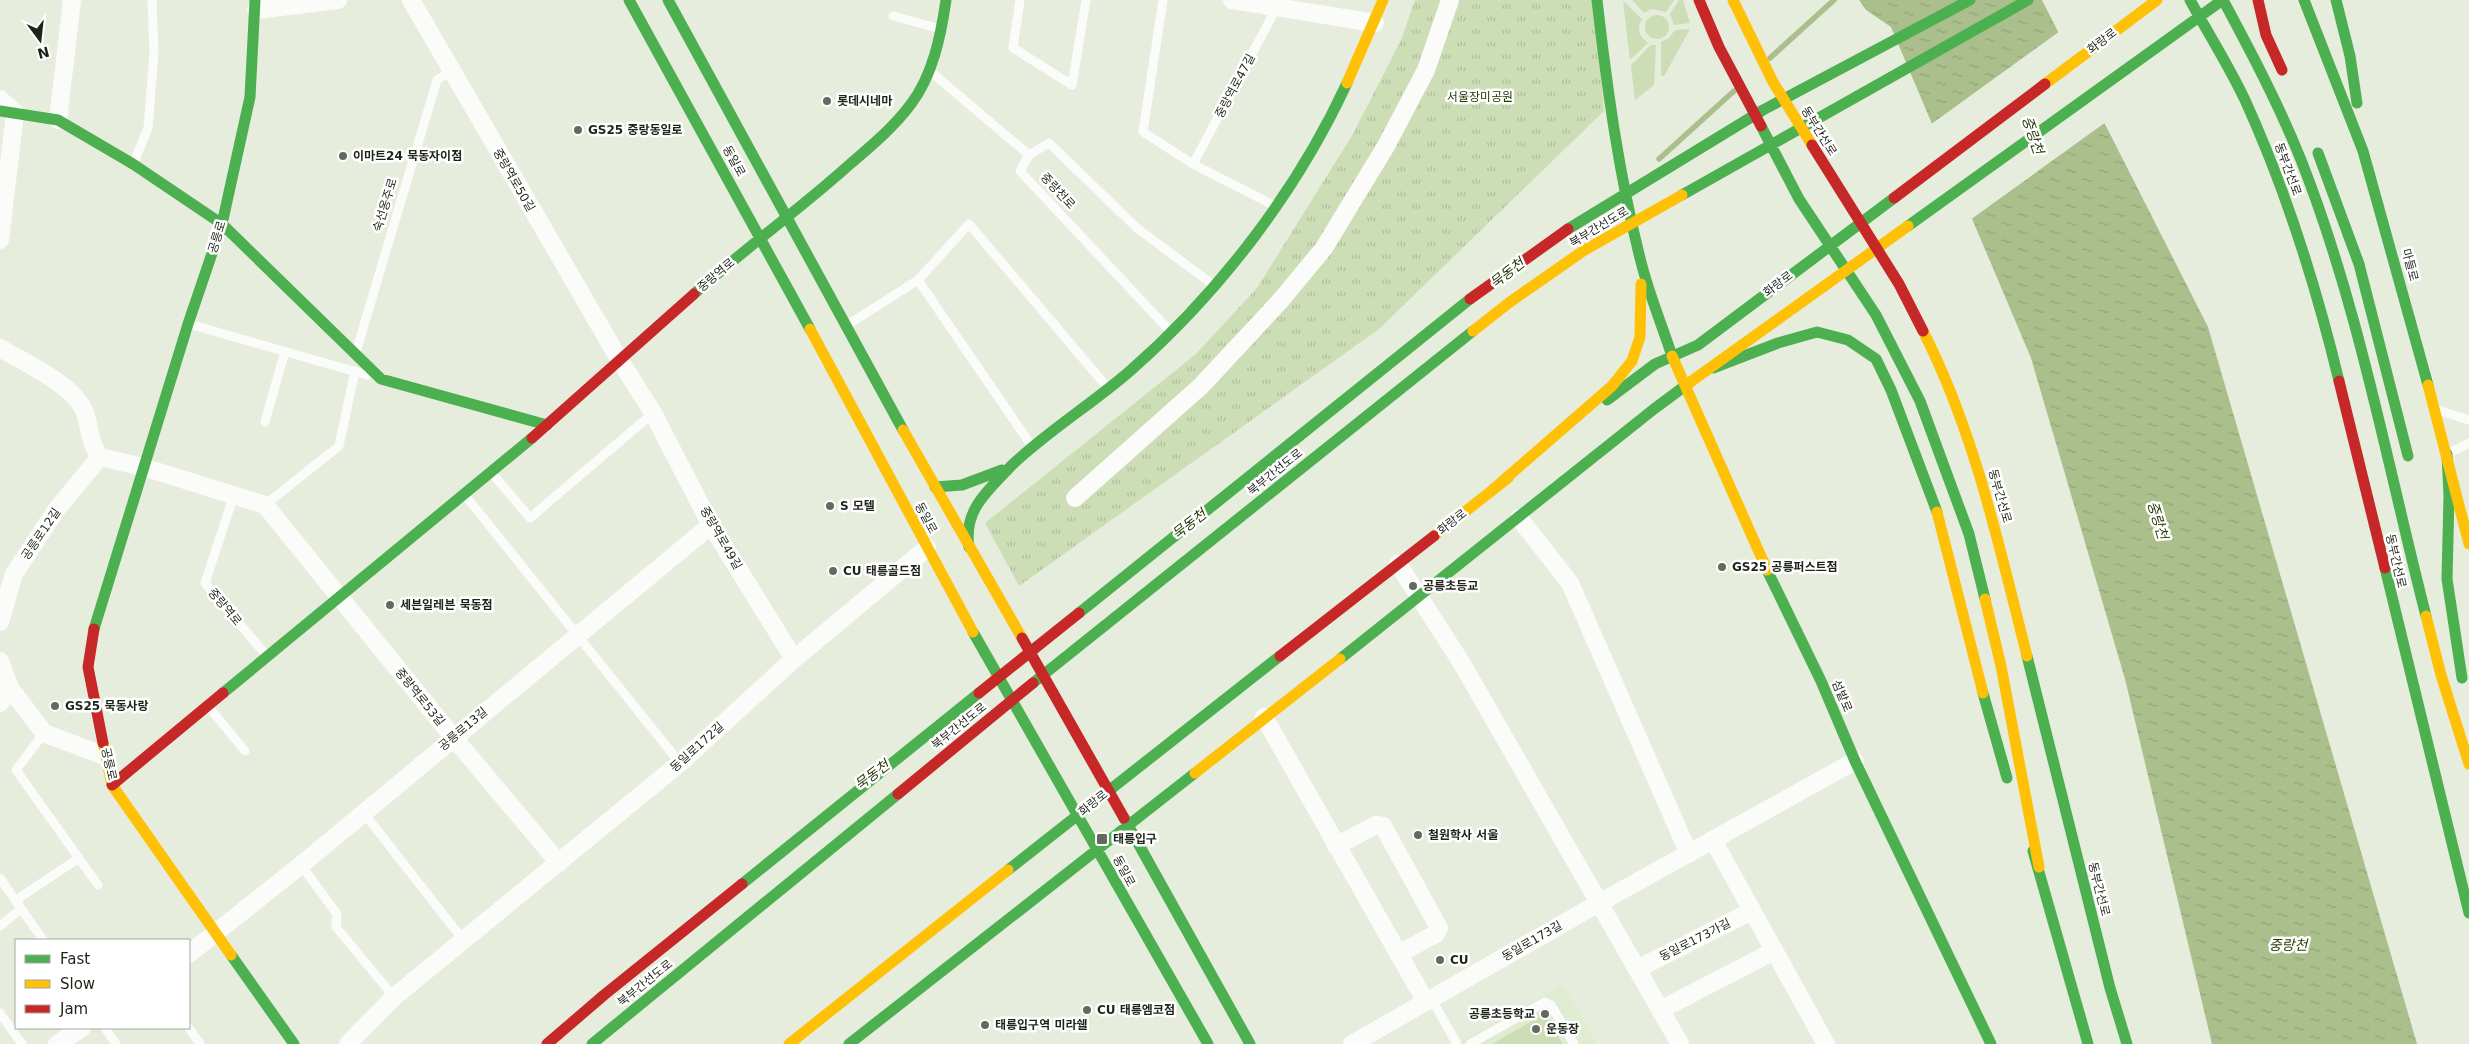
<svg xmlns="http://www.w3.org/2000/svg" width="2469" height="1044" font-family="'DejaVu Sans','Noto Sans KR',sans-serif">
  <style>
    .built { fill: #e0ecd1 }
    .green { fill: #cdddb6 }
    .park { fill: url(#park-tufts) }
    .water { fill: url(#water-ripples) }
    .pier { fill: #e6eddd }
    .lines { fill: none; stroke-linecap: round; stroke-linejoin: round }
    .stream { stroke: #aabf8b; stroke-width: 5.5 }
    .lane { stroke: #fbfcfa; stroke-width: 9 }
    .street { stroke: #fbfcfa; stroke-width: 18 }
    .fast { stroke: #4caf50; stroke-width: 11 }
    .slow { stroke: #ffc107; stroke-width: 11 }
    .jam { stroke: #c62828; stroke-width: 11 }
    .poi-dot { fill: #656a5e; stroke: #fff; stroke-width: 2 }
    .labels { text-anchor: middle; dominant-baseline: central; stroke-width: 5; stroke-linejoin: round; paint-order: stroke }
    .street-label { font-size: 12px; fill: #1f2419; stroke: #fff }
    .park-label { font-size: 12px; fill: #293a06; stroke: #fff }
    .poi-label { font-size: 12px; font-weight: bold; fill: #1f2419; stroke: #fff; text-anchor: start }
    .water-label { font-size: 14px; font-style: italic; fill: #2c3c0a; stroke: #fff }
  </style>
  <defs>
    <pattern id="park-tufts" width="24" height="20" patternUnits="userSpaceOnUse" patternTransform="scale(1.25)"><rect width="24" height="20" fill="#cdddb6"/><path d="M3 7l-1-3M5 7V3M7 7l1-3M15 17l-1-3M17 17v-4M19 17l1-3" fill="none" stroke="#b0be9c"/></pattern>
    <pattern id="water-ripples" width="26" height="14" patternUnits="userSpaceOnUse" patternTransform="scale(1.25)"><rect width="26" height="14" fill="#aabf8b"/><path d="M2 4q2-2 4 0t4 0M15 11q2-2 4 0t4 0" fill="none" stroke="#92a477"/></pattern>
  </defs>
  <rect width="100%" height="100%" fill="#e6eddd"/>
  <path class="built" d="M1563,985L1597,1044H1456Z"/>
  <path class="green" d="M1632,0H1674L1666,12L1651,9L1644,13Z
    M1679,0H1683L1690,23L1674,25L1670,14Z
    M1623,1L1642,19C1636,30 1639,36 1648,43L1630,60Z
    M1645 27a12 12 0 1 1 24 0a12 12 0 1 1-24 0Z
    M1690,29L1664,76L1661,75V42L1669,38L1675,30Z
    M1651,45H1656L1654,85L1635,100L1631,65Z
    M1544,1014L1563,1044H1492Z"/>
  <path class="park" d="M1415,0H1595L1604,111L1379,329L1019,586L985,523L1196,354L1257,288L1353,134L1401,40Z"/>
  <path class="water" d="M1859,0H2042L2208,327L2417,1044H2212L2125,679L2031,358L1891,27L1866,10Z"/>
  <path class="pier" d="M2060,31L2106,122L1970,220L1930,125Z"/>
  <g class="lines">
    <path class="stream" d="M1770,58L1834,0
      M1659,159L1734,91"/>
    <path class="lane" d="M1020,0L1013,48L1072,85L1086,0
      M1163,0L1143,132L1193,164L1275,206
      M893,16L941,29
      M930,71L1029,155
      M134,162L148,128L154,53L152,0
      M1193,164L1277,7
      M918,280L1031,445
      M189,324L367,375
      M849,324L918,280L969,224L1108,388
      M1169,330L1020,171L1029,155L1049,143L1138,229L1212,284
      M356,352L437,80L451,71
      M2438,410L2469,420
      M265,422L285,351
      M2449,453L2469,443
      M491,472L530,518L653,413
      M464,494L680,763
      M234,495L205,583L266,655
      M265,505L339,446L355,371
      M208,706L245,751
      M44,733L16,770L98,885
      M363,812L464,941
      M301,865L337,914L336,927L394,997
      M0,878L43,940
      M16,900L79,858
      M0,926L21,909
      M1431,998L1457,1044
      M0,1013L22,1044
      M105,1028L116,1044
      M189,1028L200,1044
      M1470,1044L1545,1002L1551,1005L1574,1044"/>
    <path class="street" d="M411,0L619,359L653,413L711,525L794,659
      M1232,0L1375,23
      M256,10L338,0
      M0,99L15,113L0,240
      M58,120L72,0
      M0,348C25,363 75,385 85,413C91,431 88,439 100,457L143,467L265,505L453,737L559,863
      M1075,498L1201,386L1281,300L1324,248L1386,146L1426,70L1450,0
      M1519,518L1570,583L1689,854
      M1398,564L1461,662L1680,1044
      M0,622L14,574L56,510L100,457
      M0,661L10,688L44,733L107,757
      M0,703L10,688
      M1264,717L1426,1002
      M1713,840L1826,1044
      M1336,846L1376,825L1383,826L1439,928L1436,934L1398,954
      M189,954L301,865L711,525
      M1637,969L1752,911
      M1660,1010L1774,951
      M57,1044L82,1028
      M348,1044L394,997L680,763L794,659L927,548
      M1352,1044L1599,903L1855,761"/>
    <path class="fast" d="M629,0L810,329
      M668,0L903,430
      M1597,0C1607,88 1619,176 1641,262C1649,294 1662,325 1672,356
      M2190,0C2208,33 2229,66 2245,100C2286,190 2316,286 2339,381
      M2223,0C2251,52 2279,105 2301,160C2359,307 2387,464 2426,616
      M2304,0L2363,151L2428,385
      M2336,0L2350,56L2357,103
      M0,111L58,120L133,164L222,224L381,379L547,425
      M1761,126L1799,199L1876,315L1920,401L1969,534L1985,599
      M2318,153L2359,264L2408,456
      M1682,195L2028,0
      M1908,226L2217,4
      M1568,229L1763,110L1970,0
      M694,294C744,249 799,210 849,165C871,146 894,127 911,104C933,75 941,35 946,0
      M1713,368L1778,343L1817,332L1848,340L1876,359L1891,390L1937,512
      M1607,400L1655,364L1698,345L1894,198
      M2447,454L2449,496L2447,579L2462,678
      M1012,465C1049,430 1092,404 1130,371C1220,292 1297,191 1347,83
      M935,487L962,485L1002,470
      M969,547C963,509 989,490 1012,465
      M2385,568L2469,913
      M1767,570L1821,681L1855,761L1991,1044
      M1079,613L1470,299
      M94,629L188,324L222,224L250,97L255,0
      M973,632L1208,1044
      M2027,656L2110,988L2127,1044
      M1340,659L1654,409L1689,383
      M1033,683L1473,331
      M223,693L532,438
      M1983,693L2007,778
      M1124,818L1250,1044
      M2033,851L2088,1044
      M1008,870L1280,656
      M742,884L979,693
      M231,955L294,1044
      M592,1044L898,794
      M849,1044L1195,773"/>
    <path class="slow" d="M1733,0L1773,82L1812,145
      M1347,83L1383,0
      M2045,84L2157,0
      M810,329L973,632
      M1473,331L1510,302L1583,251L1682,195
      M1923,331C1975,433 1999,546 2027,656
      M1672,356L1767,570
      M1689,383L1908,226
      M2428,385L2469,544
      M903,430L1022,638
      M1489,493L1612,386L1632,361L1640,337L1641,284
      M1937,512L1983,693
      M1434,536L1508,478
      M1985,599L2001,666L2039,867
      M2426,616L2441,675L2469,764
      M103,743L112,785L231,955
      M1195,773L1340,659
      M789,1044L1008,870"/>
    <path class="jam" d="M1699,0L1719,47L1761,126
      M2258,0L2266,35L2282,70
      M1812,145L1899,284L1923,331
      M1894,198L2045,84
      M1470,299L1568,229
      M2339,381L2385,568
      M532,438L694,294
      M94,629L88,667L103,743
      M1022,638L1124,818
      M1280,656L1434,536
      M979,693L1079,613
      M112,785L223,693
      M898,794L1033,683
      M547,1044L604,995L742,884"/>
  </g>
  <g class="poi-dot">
    <circle cx="827" cy="101" r="5"/>
    <circle cx="578" cy="130" r="5"/>
    <circle cx="343" cy="156" r="5"/>
    <circle cx="830" cy="506" r="5"/>
    <circle cx="1722" cy="567" r="5"/>
    <circle cx="833" cy="571" r="5"/>
    <circle cx="1413" cy="586" r="5"/>
    <circle cx="390" cy="605" r="5"/>
    <circle cx="55" cy="706" r="5"/>
    <circle cx="1418" cy="835" r="5"/>
    <rect x="1096" y="833" width="12" height="12" rx="2.5"/>
    <circle cx="1440" cy="960" r="5"/>
    <circle cx="1087" cy="1010" r="5"/>
    <circle cx="1545" cy="1014" r="5"/>
    <circle cx="985" cy="1025" r="5"/>
    <circle cx="1536" cy="1029" r="5"/>
  </g>
  <g class="labels">
    <g class="street-label">
      <text transform="translate(2102 41) rotate(-37)">화랑로</text>
      <text transform="translate(1235 86) rotate(-62)">중랑역로47길</text>
      <text transform="translate(1819 131) rotate(58)">동부간선로</text>
      <text transform="translate(734 161) rotate(61)">동일로</text>
      <text transform="translate(2288 169) rotate(70)">동부간선로</text>
      <text transform="translate(514 180) rotate(60)">중랑역로50길</text>
      <text transform="translate(1058 191) rotate(47)">중랑천로</text>
      <text transform="translate(385 205) rotate(-73)">숙선옹주로</text>
      <text transform="translate(1599 227) rotate(-31)">북부간선도로</text>
      <text transform="translate(217 237) rotate(-73)">공릉로</text>
      <text transform="translate(2410 265) rotate(75)">마들로</text>
      <text transform="translate(716 275) rotate(-40)">중랑역로</text>
      <text transform="translate(1778 284) rotate(-37)">화랑로</text>
      <text transform="translate(1275 472) rotate(-39)">북부간선도로</text>
      <text transform="translate(2000 496) rotate(74)">동부간선로</text>
      <text transform="translate(926 518) rotate(62)">동일로</text>
      <text transform="translate(1452 522) rotate(-38)">화랑로</text>
      <text transform="translate(41 534) rotate(-56)">공릉로12길</text>
      <text transform="translate(721 538) rotate(60)">중랑역로49길</text>
      <text transform="translate(2396 561) rotate(77)">동부간선로</text>
      <text transform="translate(225 607) rotate(50)">중랑역로</text>
      <text transform="translate(1842 696) rotate(67)">섬밭로</text>
      <text transform="translate(420 697) rotate(51)">중랑역로53길</text>
      <text transform="translate(959 726) rotate(-39)">북부간선도로</text>
      <text transform="translate(463 729) rotate(-40)">공릉로13길</text>
      <text transform="translate(697 747) rotate(-42)">동일로172길</text>
      <text transform="translate(109 764) rotate(77)">공릉로</text>
      <text transform="translate(1093 803) rotate(-39)">화랑로</text>
      <text transform="translate(1124 871) rotate(62)">동일로</text>
      <text transform="translate(2099 889) rotate(76)">동부간선로</text>
      <text transform="translate(1695 940) rotate(-27)">동일로173가길</text>
      <text transform="translate(1532 941) rotate(-30)">동일로173길</text>
      <text transform="translate(645 983) rotate(-39)">북부간선도로</text>
    </g>
    <g class="park-label">
      <text x="1480" y="97">서울장미공원</text>
    </g>
    <g class="poi-label">
      <text x="837" y="101">롯데시네마</text>
      <text x="588" y="130">GS25 중랑동일로</text>
      <text x="353" y="156">이마트24 묵동자이점</text>
      <text x="840" y="506">S 모텔</text>
      <text x="1732" y="567">GS25 공릉퍼스트점</text>
      <text x="843" y="571">CU 태릉골드점</text>
      <text x="1423" y="586">공릉초등교</text>
      <text x="400" y="605">세븐일레븐 묵동점</text>
      <text x="65" y="706">GS25 묵동사랑</text>
      <text x="1428" y="835">철원학사 서울</text>
      <text x="1113" y="839">태릉입구</text>
      <text x="1450" y="960">CU</text>
      <text x="1097" y="1010">CU 태릉엠코점</text>
      <text x="1535" y="1014" text-anchor="end">공릉초등학교</text>
      <text x="995" y="1025">태릉입구역 미라쉘</text>
      <text x="1546" y="1029">운동장</text>
    </g>
    <g class="water-label">
      <text transform="translate(2033 135) rotate(71)">중랑천</text>
      <text transform="translate(1507 273) rotate(-38)">묵동천</text>
      <text transform="translate(2158 520) rotate(73)">중랑천</text>
      <text transform="translate(1189 524) rotate(-38)">묵동천</text>
      <text transform="translate(872 775) rotate(-37)">묵동천</text>
      <text x="2288" y="945">중랑천</text>
    </g>
  </g>
  <rect x="15" y="939" width="175" height="90" fill="#ffffff" stroke="#a5a7a3"/>
  <rect x="25" y="955" width="25" height="8" fill="#4caf50" stroke="#a5a7a3"/>
  <text x="60" y="964" font-size="15" fill="#1f2419">Fast</text>
  <rect x="25" y="980" width="25" height="8" fill="#ffc107" stroke="#a5a7a3"/>
  <text x="60" y="989" font-size="15" fill="#1f2419">Slow</text>
  <rect x="25" y="1005" width="25" height="8" fill="#c62828" stroke="#a5a7a3"/>
  <text x="60" y="1014" font-size="15" fill="#1f2419">Jam</text>
  <g transform="translate(40 40) rotate(165)" stroke="#ffffff" stroke-width="4" paint-order="stroke">
  <path d="M0-4L9 19L0 12L-9 19Z" fill="#1f2419"/>
  <text y="-8" font-size="14" font-weight="bold" text-anchor="middle" fill="#1f2419">N</text>
  </g>
</svg>
